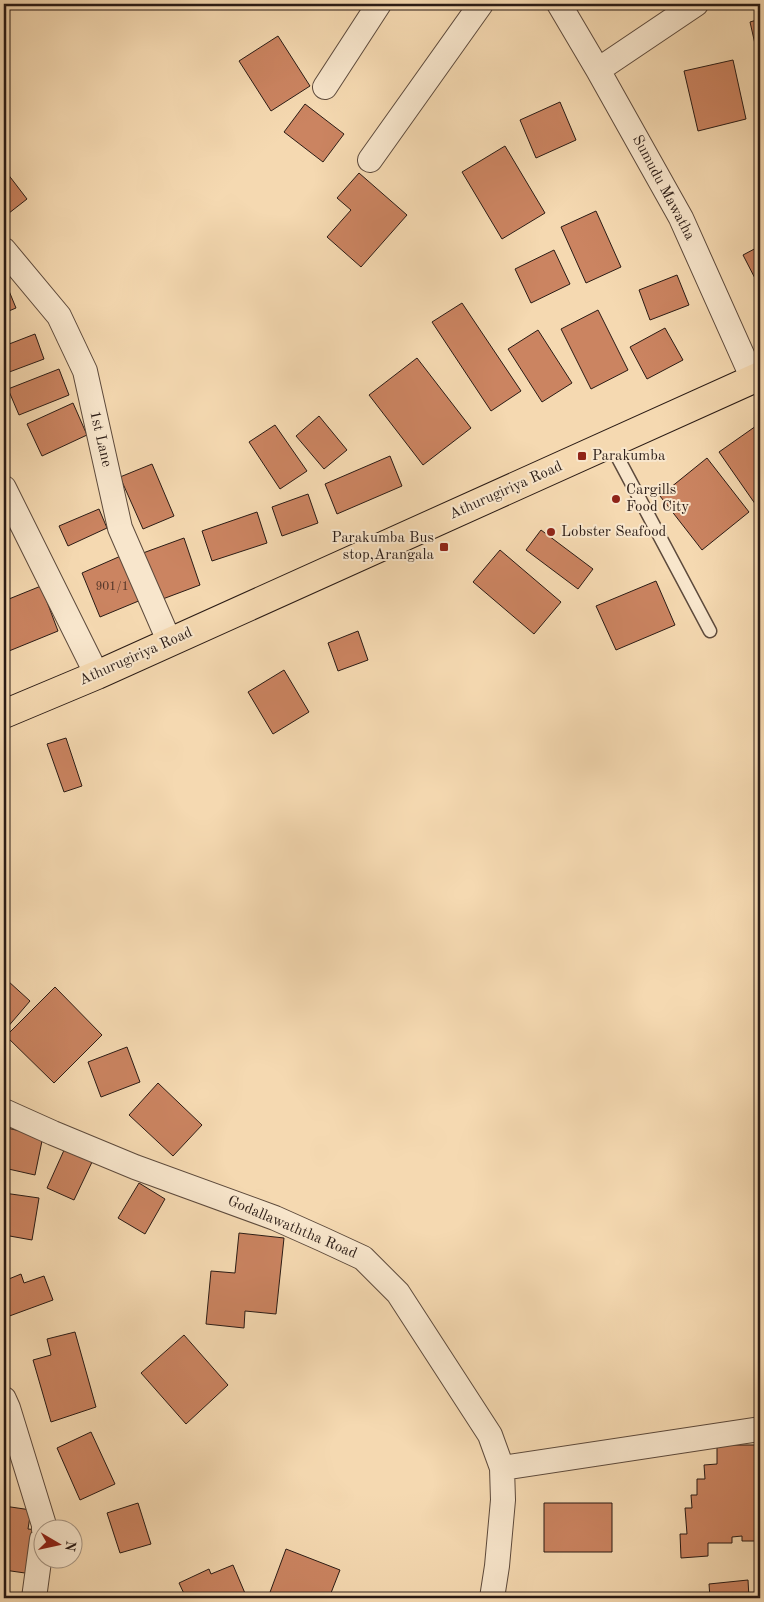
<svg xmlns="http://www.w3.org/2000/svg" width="764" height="1602" font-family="'Old Standard TT',serif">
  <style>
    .building { fill: #cb8461; stroke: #2a1b15 }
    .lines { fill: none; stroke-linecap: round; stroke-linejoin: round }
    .service-casing { stroke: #5d4a3c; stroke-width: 15 }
    .minor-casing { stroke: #5d4a3c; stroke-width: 26 }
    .primary-casing { stroke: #2a1b15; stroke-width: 30 }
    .service { stroke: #f8e6cc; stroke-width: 12 }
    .minor { stroke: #f8e6cc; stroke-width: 24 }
    .primary { stroke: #f5d9b1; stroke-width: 28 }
    .poi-dot { fill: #8f2418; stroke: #f8e6cc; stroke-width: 2 }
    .labels { text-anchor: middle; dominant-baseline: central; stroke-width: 4; stroke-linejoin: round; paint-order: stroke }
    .number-label { font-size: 12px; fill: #523528 }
    .street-label { font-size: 15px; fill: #2a1b15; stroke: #f8e6cc }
    .poi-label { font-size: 15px; fill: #2a1b15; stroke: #f8e6cc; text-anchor: start }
  </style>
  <rect width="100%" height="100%" fill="#f5d9b1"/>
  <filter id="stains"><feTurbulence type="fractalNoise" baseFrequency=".004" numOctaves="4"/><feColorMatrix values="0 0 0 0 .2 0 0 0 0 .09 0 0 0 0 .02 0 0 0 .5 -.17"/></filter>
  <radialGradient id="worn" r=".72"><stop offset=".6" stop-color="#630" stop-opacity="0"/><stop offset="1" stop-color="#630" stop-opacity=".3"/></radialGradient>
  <path class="building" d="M760,19V66L750,22Z
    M278,36L310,86L271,111L239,61Z
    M733,60L746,119L698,131L684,71Z
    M560,102L576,140L536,158L520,120Z
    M305,104L344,134L323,162L284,132Z
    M505,146L545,213L502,239L462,172Z
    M4,169L27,199L4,217Z
    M359,173L407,215L361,267L327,237L351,210L337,198Z
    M596,211L621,267L586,283L561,227Z
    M760,246V288L743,255Z
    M554,250L570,284L531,303L515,269Z
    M677,275L689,305L650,320L639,290Z
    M7,286L16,308L4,313V287Z
    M462,303L521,391L491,411L432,322Z
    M598,310L628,370L591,389L561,329Z
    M665,328L683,360L647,379L630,347Z
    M538,330L572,383L542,402L508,349Z
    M35,334L44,359L4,374V346Z
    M417,358L471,428L423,465L369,395Z
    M59,369L69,395L19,415L8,389Z
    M73,403L87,435L42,456L27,424Z
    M319,416L347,450L324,469L296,436Z
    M275,425L307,471L280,489L249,442Z
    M756,426L760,432V506L758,508L719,452Z
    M390,456L402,486L337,514L325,484Z
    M707,458L749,512L702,550L660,496Z
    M152,464L174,516L143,529L120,477Z
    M308,494L318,523L282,536L272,507Z
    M99,509L107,528L68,546L59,526Z
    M257,512L267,543L212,561L202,531Z
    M4,514L12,529L4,533Z
    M541,530L593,569L578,589L526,550Z
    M184,538L200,585L160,600L143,553Z
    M500,550L561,602L534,634L473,582Z
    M123,555L141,600L100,617L82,573Z
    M656,581L675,625L616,650L596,606Z
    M41,586L58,631L9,651L4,637V601Z
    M358,631L368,660L338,671L328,643Z
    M284,670L309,712L273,734L248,692Z
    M66,738L82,786L64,792L47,744Z
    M8,981L30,1001L6,1029L4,1027V986Z
    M55,987L102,1035L54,1083L6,1036Z
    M127,1047L140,1082L101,1097L88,1062Z
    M158,1083L202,1125L173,1156L129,1115Z
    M7,1128L43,1136L35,1175L4,1168V1142Z
    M65,1148L93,1160L74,1200L47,1188Z
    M139,1183L165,1199L145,1234L118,1218Z
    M4,1193L39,1198L32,1240L4,1235Z
    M239,1233L284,1238L276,1314L245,1311L244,1328L206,1324L211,1271L235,1273Z
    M21,1274L24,1283L44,1276L53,1300L4,1318V1281Z
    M75,1332L96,1407L51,1422L33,1360L51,1355L47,1339Z
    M184,1335L228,1385L186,1424L141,1373Z
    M91,1432L115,1484L80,1500L57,1448Z
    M717,1445H760V1541H742V1536L732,1537V1543H708V1556L681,1558L680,1534H687L685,1508H692L691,1495H697V1479H705L704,1465L717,1464Z
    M138,1503L151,1544L120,1553L107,1513Z
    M544,1503H612V1552H544Z
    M4,1506L31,1510L28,1529L39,1530L32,1574L4,1570Z
    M286,1549L340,1570L329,1598H278L269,1595Z
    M233,1565L247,1598H186L179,1583L209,1569L211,1574Z
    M748,1580L749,1598H710L709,1584Z
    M595,1594L620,1597L595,1598Z"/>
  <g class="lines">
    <g class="service-casing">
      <path id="service" d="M610,443L710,631"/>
    </g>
    <g class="minor-casing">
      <path id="minor" d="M559,4L598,70L681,218L753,379
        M598,70L696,4
        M325,87L379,4
        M370,160L481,4
        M4,250L59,316L85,371L120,528L170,643
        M4,488L97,675
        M4,1111L53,1133L135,1167L275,1218L322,1239L363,1258L398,1293L490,1435L502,1468L503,1500L497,1566L492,1598
        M4,1399L8,1408L44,1525V1530
        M502,1468L760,1429
        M34,1598L42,1539"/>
    </g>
    <g class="primary-casing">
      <path id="primary" d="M4,714L97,675L760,376"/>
    </g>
    <use href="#service" class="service"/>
    <use href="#minor" class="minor"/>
    <use href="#primary" class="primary"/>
  </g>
  <g class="poi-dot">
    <rect x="577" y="451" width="10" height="10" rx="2.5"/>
    <circle cx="616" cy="499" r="5"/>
    <circle cx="551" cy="532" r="5"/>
    <rect x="439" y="542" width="10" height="10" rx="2.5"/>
  </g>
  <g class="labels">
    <g class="number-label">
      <text x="112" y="587">901/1</text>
    </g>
    <g class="street-label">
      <text transform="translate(663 188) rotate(62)">Sumudu Mawatha</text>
      <text transform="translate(100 439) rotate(77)">1st Lane</text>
      <text transform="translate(506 491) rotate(-24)">Athurugiriya Road</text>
      <text transform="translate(136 657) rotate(-24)">Athurugiriya Road</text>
      <text transform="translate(292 1228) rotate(23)">Godallawaththa Road</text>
    </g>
    <g class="poi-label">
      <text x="592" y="456">Parakumba</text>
      <text x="626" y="490">Cargills<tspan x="626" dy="17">Food City</tspan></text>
      <text x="561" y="532">Lobster Seafood</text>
      <text x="434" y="538" text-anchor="end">Parakumba Bus<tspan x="434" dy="17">stop,Arangala</tspan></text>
    </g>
  </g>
  <rect width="764" height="1602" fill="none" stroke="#f5d9b1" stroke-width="20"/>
  <rect x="5" y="5" width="754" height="1592" fill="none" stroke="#2a1b15" stroke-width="2.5"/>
  <rect x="10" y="10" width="744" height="1582" fill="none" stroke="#2a1b15"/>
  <g transform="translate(58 1544) rotate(99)"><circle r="24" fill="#f8e6cc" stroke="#a69583"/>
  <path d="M0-4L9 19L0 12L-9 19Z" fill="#8f2418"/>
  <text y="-8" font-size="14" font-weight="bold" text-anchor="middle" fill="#2a1b15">N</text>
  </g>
  <rect width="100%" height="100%" filter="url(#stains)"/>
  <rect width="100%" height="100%" fill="url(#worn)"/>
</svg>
